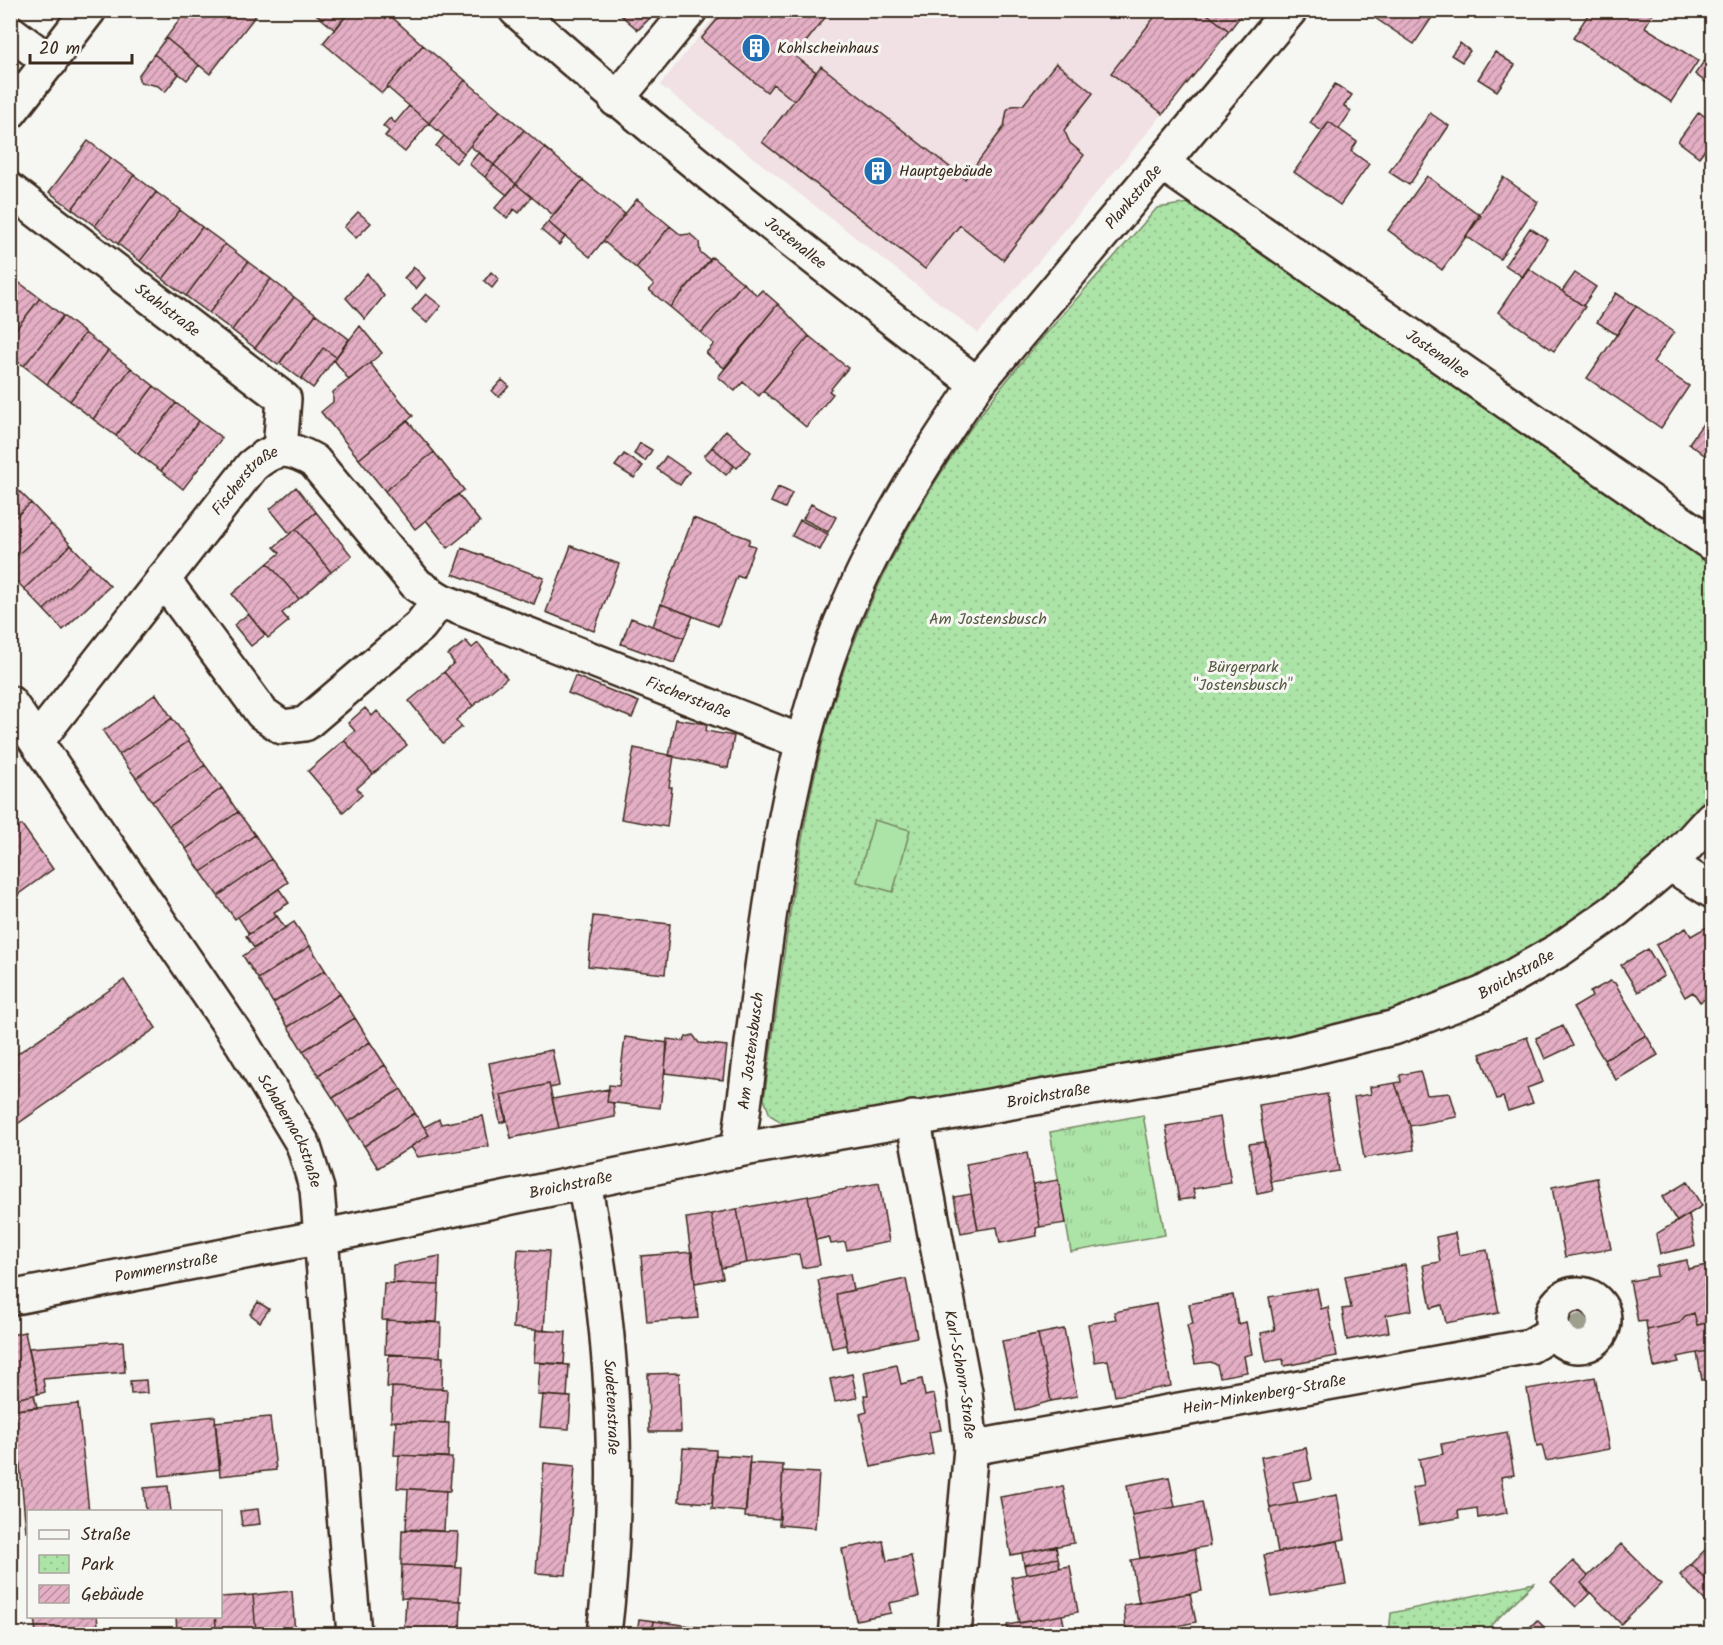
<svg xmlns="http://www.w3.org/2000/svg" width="1723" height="1645" font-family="Kalam,sans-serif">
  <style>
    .built { fill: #f1e0e4 }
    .grass { fill: url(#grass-tufts); stroke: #748662; stroke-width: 1.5 }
    .park { fill: url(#park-dots); stroke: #748662; stroke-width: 1.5 }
    .pitch { fill: #ace3a7; stroke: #748662; stroke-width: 1.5 }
    .building { fill: url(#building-hatch); stroke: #3b2a1e; stroke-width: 1.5 }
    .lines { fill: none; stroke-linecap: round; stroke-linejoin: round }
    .minor-casing { stroke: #3b2a1e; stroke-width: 38 }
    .minor { stroke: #f6f6f2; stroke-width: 33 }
    .tree { fill: #9f9f90 }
    .labels { text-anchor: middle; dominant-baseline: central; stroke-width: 6; stroke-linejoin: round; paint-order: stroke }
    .poi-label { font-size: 16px; fill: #3b2a1e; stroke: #f6f6f2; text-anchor: start }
    .street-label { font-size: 16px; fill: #3b2a1e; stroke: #f6f6f2 }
    .park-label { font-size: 16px; fill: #575840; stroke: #f6f6f2 }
  </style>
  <defs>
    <pattern id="grass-tufts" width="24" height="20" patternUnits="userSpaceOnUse" patternTransform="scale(1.5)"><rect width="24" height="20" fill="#ace3a7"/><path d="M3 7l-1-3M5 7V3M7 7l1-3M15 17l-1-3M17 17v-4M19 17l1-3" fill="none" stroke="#95c38f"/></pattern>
    <pattern id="park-dots" width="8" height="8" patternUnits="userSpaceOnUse" patternTransform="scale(1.5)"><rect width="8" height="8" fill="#ace3a7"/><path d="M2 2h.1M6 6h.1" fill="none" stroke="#95c38f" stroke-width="1.8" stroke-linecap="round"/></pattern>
    <pattern id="building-hatch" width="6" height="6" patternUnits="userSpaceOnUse" patternTransform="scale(1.5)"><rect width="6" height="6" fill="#e4aec4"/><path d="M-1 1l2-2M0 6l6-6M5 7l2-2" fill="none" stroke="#ba8e9f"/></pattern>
  </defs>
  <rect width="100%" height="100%" fill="#f6f6f2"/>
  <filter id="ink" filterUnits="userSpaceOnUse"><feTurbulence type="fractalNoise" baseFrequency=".0167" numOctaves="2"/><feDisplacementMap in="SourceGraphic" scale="12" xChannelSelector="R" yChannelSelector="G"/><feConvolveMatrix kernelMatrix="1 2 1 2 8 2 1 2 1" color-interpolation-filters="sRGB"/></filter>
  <g filter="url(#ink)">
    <path class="built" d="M719,11H1245L1163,114L978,333L660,85Z"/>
    <path class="grass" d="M1143,1115L1165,1235L1071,1252L1050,1132Z"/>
    <path class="park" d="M1195,202L1712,556V797L1652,863L1554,937L1473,980L1390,1015L1291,1039L786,1125L770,1115L764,1099C781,983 793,866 820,752C844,646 895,542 955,451C1013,364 1088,288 1157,208Z
      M1534,1583L1482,1634H1389L1391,1613Z"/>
    <path class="pitch" d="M874,820L910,830L893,892L857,882Z"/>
    <path class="building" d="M187,10H260L210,74L166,38Z
      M311,10H351L335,30Z
      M351,10H384L423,45L382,93L323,43Z
      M615,10H658L638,30Z
      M725,10H831L795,56L816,72L794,101L773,84L767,92L701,39Z
      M1160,10H1202L1229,31L1163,114L1111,73Z
      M1202,10H1245L1229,31Z
      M1371,10H1437L1414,44L1369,14Z
      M1591,10H1655L1645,27L1698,61L1671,102L1573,38Z
      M166,38L199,65L187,80L154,54Z
      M1460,43L1470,51L1462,62L1451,55Z
      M423,45L465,80L429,123L387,87Z
      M1712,50V87L1695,74Z
      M1495,52L1515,65L1497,91L1478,79Z
      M154,54L179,74L165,92L158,86L140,82L138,76Z
      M1056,63L1093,93L1064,130L1070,143L1084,155L1003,260L960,225L925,269L762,142L821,66L965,179L1004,127L1007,110L1012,106L1023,105Z
      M465,80L500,110L464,153L429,123Z
      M1335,84L1352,95L1344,106L1351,111L1339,129L1329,122L1322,131L1310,123Z
      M409,106L429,123L405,152L385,136L389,131L383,126L390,118L395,123Z
      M500,110L524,130L494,165L470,146Z
      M1699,112L1712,122V140L1699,157L1678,141Z
      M1430,113L1449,126L1409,185L1389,172Z
      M1329,122L1357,142L1351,151L1369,164L1340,205L1294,172Z
      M524,130L545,148L516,184L494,165Z
      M444,136L464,153L456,163L436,146Z
      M88,141L111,158L72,209L49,192Z
      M545,148L583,180L553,215L516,184Z
      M479,152L494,165L485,177L469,164Z
      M111,158L134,175L95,226L72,209Z
      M494,165L516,184L507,195L485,177Z
      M134,175L156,192L118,244L95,226Z
      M1427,176L1481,216L1442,270L1388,230Z
      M1503,177L1538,202L1500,259L1466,236Z
      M583,180L625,214L590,257L548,222Z
      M516,184L532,197L519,213L514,209L507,218L495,208Z
      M156,192L180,210L140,261L118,244Z
      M637,199L670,226L636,268L603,241Z
      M180,210L202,227L163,279L140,261Z
      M358,212L371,223L356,238L344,227Z
      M548,222L565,237L559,245L541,230Z
      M670,226L681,235L690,234L699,242L700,252L710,260L670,307L649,290L654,285L636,268Z
      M202,227L225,244L186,296L163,279Z
      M1530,228L1547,239L1523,277L1505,265Z
      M225,244L248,262L209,313L186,296Z
      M712,257L743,283L701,333L670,307Z
      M248,262L271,279L232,330L209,313Z
      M414,267L425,278L416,289L404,278Z
      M1528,268L1585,307L1554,351L1498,312Z
      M491,272L499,279L492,288L484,281Z
      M367,273L384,296L365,319L346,298Z
      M1575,273L1596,287L1583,306L1562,291Z
      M271,279L294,297L255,348L232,330Z
      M17,281L40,298L10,337V290Z
      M743,283L757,295L762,290L778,304L724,368L706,353L714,344L701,333Z
      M1616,293L1636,306L1617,335L1597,322Z
      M426,294L441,306L427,323L412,310Z
      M294,297L316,314L278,365L255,348Z
      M40,298L63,316L24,366L10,356V337Z
      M778,304L809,336L759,396L743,382L735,391L718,377Z
      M1636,306L1674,332L1653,362L1689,386L1661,428L1587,378Z
      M316,314L349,339L336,357L323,348L301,379L280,363Z
      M63,316L85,333L47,384L24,366Z
      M360,326L382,353L349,380L334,360Z
      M85,333L108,351L70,401L47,384Z
      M809,336L848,368L829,391L833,394L806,427L763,391Z
      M323,348L336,357L313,388L301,379Z
      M108,351L131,368L93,419L70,401Z
      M370,363L413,416L359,459L321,412L333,402V392Z
      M131,368L154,386L116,436L93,419Z
      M502,380L509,386L499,397L492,391Z
      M154,386L176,403L138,454L116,436Z
      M176,403L199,421L161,471L138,454Z
      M1712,411V461L1689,443Z
      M407,420L434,452L385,491L359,459Z
      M199,421L222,438L183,489L161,471Z
      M726,430L751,452L737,468L712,447Z
      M640,443L652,450L645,461L634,454Z
      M712,447L734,466L726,475L704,456Z
      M434,452L464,490L415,529L385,491Z
      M624,454L643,466L634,478L615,466Z
      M666,456L689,472L680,485L657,469Z
      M10,482L31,503L10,522Z
      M296,487L316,512L290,534L270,509Z
      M778,487L792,493L785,508L771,502Z
      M458,494L480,522L448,548L426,520Z
      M31,503L51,524L10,562V522Z
      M811,504L836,517L828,532L803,519Z
      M316,512L352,556L331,572L296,529Z
      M693,518L750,539L748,544L755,546L743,578L737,576L718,626L661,604Z
      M800,520L828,534L820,550L792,536Z
      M51,524L71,545L24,589L10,574V562Z
      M296,529L331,572L299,599L268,563L280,553L274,547Z
      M71,545L90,565L44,610L24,589Z
      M571,546L619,564L594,631L546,612Z
      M462,548L544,578L534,604L453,574Z
      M268,563L299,599L282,613L289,621L268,638L232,594Z
      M90,565L110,586L63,630L44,610Z
      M661,604L693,616L684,638L653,626Z
      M248,614L265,635L251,646L234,625Z
      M631,618L684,638L674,663L621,644Z
      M466,641L472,648L478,643L507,678L473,706L444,672L454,663L448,655Z
      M444,672L473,706L456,720L462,727L443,743L409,701Z
      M575,676L639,702L632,718L568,693Z
      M156,694L172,718L119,755L103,731Z
      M365,708L372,716L377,711L407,745L373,774L344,740L355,731L348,723Z
      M172,718L189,741L136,778L119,755Z
      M676,719L707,724L706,731L734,736L728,768L669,756Z
      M344,740L373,774L357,788L362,795L343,812L308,771Z
      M189,741L205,765L152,802L136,778Z
      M634,748L674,756L669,787H672L667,827L621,819Z
      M205,765L222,788L169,826L152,802Z
      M222,788L238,812L186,849L169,826Z
      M238,812L255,835L201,872L186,849Z
      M22,825L53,869L10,900V833Z
      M255,835L271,859L218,896L201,872Z
      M271,859L288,882L235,919L218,896Z
      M279,889L289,903L274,912L277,916L249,934L238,917Z
      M277,916L285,928L254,948L246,936Z
      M593,916L670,924L665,974L588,966Z
      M294,922L310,946L258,979L243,956Z
      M1712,924V995L1700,1002L1693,992L1685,997L1656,945L1686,928L1691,936Z
      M310,946L325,970L273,1003L258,979Z
      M1648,949L1664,976L1638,992L1621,965Z
      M325,970L340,994L288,1027L273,1003Z
      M124,980L156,1028L10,1129V1059Z
      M1610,981L1615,983L1646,1035L1604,1060L1573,1008L1592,997L1590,992Z
      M340,994L355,1018L303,1051L288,1027Z
      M355,1018L370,1042L318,1075L303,1051Z
      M1563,1026L1573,1046L1545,1059L1536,1038Z
      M693,1035L699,1043L727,1046L723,1080L665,1073L667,1039L684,1041L686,1037Z
      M1646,1035L1658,1055L1616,1080L1604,1060Z
      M625,1037L668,1043L660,1108L607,1102L609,1085L619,1086Z
      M1527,1037L1543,1082L1527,1088L1533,1103L1508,1111L1503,1097L1497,1099L1480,1054Z
      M370,1042L385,1065L333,1098L318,1075Z
      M552,1050L559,1086L550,1088L549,1084L501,1095L506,1121L500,1123L489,1063Z
      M385,1065L401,1089L348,1122L333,1098Z
      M1420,1071L1427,1095L1450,1093L1457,1117L1410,1126L1395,1083L1401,1082L1400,1075Z
      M1395,1083L1410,1126L1414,1150L1364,1158L1354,1097L1371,1094L1370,1087Z
      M549,1084L559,1128L511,1138L501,1095Z
      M401,1089L415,1113L364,1146L348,1122Z
      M609,1089L607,1102L613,1103L615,1117L559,1128L552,1099Z
      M1327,1094L1339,1171L1271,1182L1259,1105Z
      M415,1113L429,1135L378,1168L364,1146Z
      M483,1116L489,1146L418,1157L411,1147L429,1135L424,1127L439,1119L441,1124Z
      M1220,1117L1231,1183L1193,1189L1195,1198L1179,1200L1166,1126Z
      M1264,1142L1273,1191L1257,1194L1249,1144Z
      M1027,1153L1040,1227L1036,1228L1037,1236L1000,1243L997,1227L978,1230L966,1164Z
      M1597,1178L1611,1249L1565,1257L1552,1187Z
      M1058,1180L1066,1223L1040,1227L1033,1184Z
      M1687,1182L1702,1206L1677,1222L1662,1197Z
      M879,1183L889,1242L847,1250L845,1242L831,1244L829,1237L816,1240L808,1196Z
      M971,1194L978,1230L961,1233L954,1197Z
      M808,1196L820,1265L802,1268L799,1254L747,1263L737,1209Z
      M737,1209L747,1263L721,1268L711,1214Z
      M711,1214L723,1278L695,1283L686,1218Z
      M1689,1214L1695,1246L1660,1254L1656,1234Z
      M1455,1233L1459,1255L1487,1250L1499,1313L1446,1323L1442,1305L1431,1308L1423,1265L1440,1262L1436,1237Z
      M518,1249L549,1251L544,1331L513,1328Z
      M692,1252L698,1318L647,1322L641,1256Z
      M440,1256L439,1285L393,1283V1265Z
      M1687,1260L1688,1269L1711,1264L1712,1322L1697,1325L1694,1313L1685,1316L1679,1323L1647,1330L1646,1321L1638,1322L1630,1281L1657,1276L1656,1266Z
      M1405,1265L1412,1310L1386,1315L1389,1332L1347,1340L1342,1309L1351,1308L1345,1276Z
      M850,1274L853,1290L836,1294L847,1345L832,1348L818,1280Z
      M906,1279L917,1337L848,1351L836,1294Z
      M384,1283L439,1285L437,1322L382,1320Z
      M1317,1288L1321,1309L1328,1307L1337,1356L1284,1366L1283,1359L1266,1362L1261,1333L1275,1330L1269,1297Z
      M1233,1295L1238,1324L1246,1322L1252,1354L1244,1356L1247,1372L1220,1377L1217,1365L1211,1362L1195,1364L1187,1325L1193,1324L1189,1304Z
      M258,1302L269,1309L260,1322L250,1314Z
      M1156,1304L1171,1386L1115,1396L1108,1360L1095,1362L1088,1324L1116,1319L1114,1312Z
      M1694,1313L1697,1325L1712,1322V1350L1677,1357L1679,1362L1654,1367L1647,1330L1679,1323L1685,1316Z
      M386,1320L441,1323L440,1357L385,1354Z
      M1064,1329L1077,1396L1051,1401L1038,1334Z
      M536,1330L566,1332L564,1364L534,1362Z
      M25,1332L38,1394L10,1400V1335Z
      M1038,1334L1051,1401L1016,1411L1002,1341Z
      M123,1341L125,1372L43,1379L45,1392L38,1394L29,1348Z
      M1712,1350V1378L1702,1380L1697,1353Z
      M389,1354L443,1357L442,1389L387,1387Z
      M540,1363L569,1365L567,1397L538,1395Z
      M897,1365L901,1384L922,1379L925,1396L934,1394L941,1430L929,1432L933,1454L871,1467L860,1414L867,1412L864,1395H868L864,1372Z
      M679,1373L681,1432H649L648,1374Z
      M852,1374L857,1398L835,1402L830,1379Z
      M1595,1377L1609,1449L1546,1461L1542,1445L1537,1446L1527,1389Z
      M146,1380L147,1393L131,1394L130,1381Z
      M392,1387L447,1389L445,1423L391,1421Z
      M34,1395L37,1407L15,1410L12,1399Z
      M543,1395L571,1397L569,1429L540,1427Z
      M78,1404L89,1512H28V1531H26L15,1410Z
      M215,1416L220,1469L160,1476L154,1423Z
      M270,1417L276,1470L220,1476L215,1422Z
      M396,1421L449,1423L448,1457L394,1455Z
      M1507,1432L1514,1475L1501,1477L1507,1513L1478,1518L1477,1508L1458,1511L1459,1518L1419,1525L1412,1488L1424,1486L1419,1459L1443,1454L1441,1444Z
      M683,1448L716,1450L712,1503L679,1501Z
      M1306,1448L1312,1479L1293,1482L1298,1503L1270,1508L1261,1457Z
      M399,1455L452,1458L450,1491L397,1488Z
      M716,1455L750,1457L746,1512L712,1509Z
      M544,1463L575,1466L566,1575L536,1573Z
      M749,1463L783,1465L780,1519L745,1517Z
      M783,1471L819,1473L815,1528L779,1525Z
      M1169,1477L1175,1507L1132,1515L1127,1485Z
      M168,1486L171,1512H146L144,1488Z
      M1063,1486L1074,1543L1011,1555L1000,1497Z
      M408,1489L446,1491L444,1531L406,1529Z
      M1337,1495L1345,1539L1278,1552L1270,1508Z
      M1202,1502L1210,1546L1140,1558L1132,1515Z
      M258,1509L260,1524L242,1526L240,1511Z
      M402,1530L458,1532L456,1567L401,1565Z
      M883,1541L887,1561L911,1556L919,1597L889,1603L891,1613L856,1620L842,1549Z
      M1338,1541L1346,1584L1272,1597L1264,1555Z
      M1712,1543V1586L1691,1564Z
      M1621,1544L1661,1584L1621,1624L1581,1583Z
      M1056,1546L1058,1558L1024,1565L1022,1553Z
      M1195,1549L1202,1591L1139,1603L1131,1560Z
      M1058,1558L1060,1568L1026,1574L1024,1565Z
      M1573,1561L1588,1576L1581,1583L1590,1593L1576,1607L1551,1582Z
      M1691,1564L1712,1586V1608L1680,1575Z
      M402,1565L461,1568L459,1601L401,1598Z
      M1070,1566L1078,1612L1019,1623L1011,1577Z
      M292,1591L295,1634H256L253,1595Z
      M1190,1593L1196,1622L1173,1627L1175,1634H1126L1124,1605Z
      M253,1595L256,1634H217L215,1616H220V1597Z
      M406,1598L461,1601L460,1634H404Z
      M1062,1615L1066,1634H1009L1007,1625Z
      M34,1616H97L99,1634H36Z
      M176,1616H215L217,1634H177Z
      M639,1619L654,1621L652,1634H637Z
      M1537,1620L1551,1634H1523Z
      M654,1621L690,1626L688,1634H652Z
      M690,1626L725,1631V1634H688Z"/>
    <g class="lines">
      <g class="minor-casing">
        <g id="minor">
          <path id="s1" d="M516,10C664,142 820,264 977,384"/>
          <path d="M10,32L50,62"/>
          <path d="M616,100L690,10"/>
          <path d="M10,112L89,10"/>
          <path id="s2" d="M1163,164L1712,544"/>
          <path id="s3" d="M10,190L284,399L280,449"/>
          <path d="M163,579L262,713L282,727L305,724L420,626L440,600"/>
          <path id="s4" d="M10,703L242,1043L303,1144L317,1189L354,1634"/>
          <path id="s5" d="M37,741L252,466C276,446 287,446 314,461L417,585L440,600L802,742"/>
          <path d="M1670,864L1712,891"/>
          <path id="s6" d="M913,1118L965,1392L971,1448L954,1634"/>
          <path id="s7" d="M738,1150C761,988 774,812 828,657C862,559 919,468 977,384L1290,10"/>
          <path id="s8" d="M584,1183C614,1330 622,1485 604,1634"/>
          <circle cx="1578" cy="1320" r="26"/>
          <path id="s9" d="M10,1298L321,1237L738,1150L1292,1053L1396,1027L1482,994L1559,950L1616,910L1670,864L1712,818"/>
          <path id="s10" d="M971,1448L1530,1346L1554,1332"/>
        </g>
      </g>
      <use href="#minor" class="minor"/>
    </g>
    <circle class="tree" cx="1579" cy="1323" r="9"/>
  </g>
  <defs>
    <g id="building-disc" transform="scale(1.5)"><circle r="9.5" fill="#1f6fb2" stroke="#f6f6f2"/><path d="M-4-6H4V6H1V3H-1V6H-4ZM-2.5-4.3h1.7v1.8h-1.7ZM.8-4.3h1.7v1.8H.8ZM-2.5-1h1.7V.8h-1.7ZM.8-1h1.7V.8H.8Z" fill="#fff"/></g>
  </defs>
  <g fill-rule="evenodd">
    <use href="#building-disc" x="756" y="48"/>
    <use href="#building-disc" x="878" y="171"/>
  </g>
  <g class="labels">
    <g class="poi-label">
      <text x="777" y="48">Kohlscheinhaus</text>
      <text x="899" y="171">Hauptgebäude</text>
    </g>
    <g class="street-label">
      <text stroke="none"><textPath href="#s7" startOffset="1058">Plankstraße</textPath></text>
      <text stroke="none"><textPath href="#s1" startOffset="364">Jostenallee</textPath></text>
      <text stroke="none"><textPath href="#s3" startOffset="198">Stahlstraße</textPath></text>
      <text stroke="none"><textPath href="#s2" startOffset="334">Jostenallee</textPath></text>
      <text stroke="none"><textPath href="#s5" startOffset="334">Fischerstraße</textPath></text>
      <text stroke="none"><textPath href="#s5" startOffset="873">Fischerstraße</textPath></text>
      <text stroke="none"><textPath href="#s9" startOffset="1544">Broichstraße</textPath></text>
      <text stroke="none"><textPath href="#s7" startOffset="100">Am Jostensbusch</textPath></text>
      <text stroke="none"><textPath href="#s9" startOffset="1058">Broichstraße</textPath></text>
      <text stroke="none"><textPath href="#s4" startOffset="512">Schabernackstraße</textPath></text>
      <text stroke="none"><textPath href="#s9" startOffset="572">Broichstraße</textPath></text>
      <text stroke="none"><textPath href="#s9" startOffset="159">Pommernstraße</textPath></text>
      <text stroke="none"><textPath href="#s6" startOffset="261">Karl-Schorn-Straße</textPath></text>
      <text stroke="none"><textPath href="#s10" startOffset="298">Hein-Minkenberg-Straße</textPath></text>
      <text stroke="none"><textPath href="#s8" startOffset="226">Sudetenstraße</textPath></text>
    </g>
    <g class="park-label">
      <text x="988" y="619">Am Jostensbusch</text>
      <text x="1243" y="667">Bürgerpark<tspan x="1243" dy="18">"Jostensbusch"</tspan></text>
    </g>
  </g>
  <rect width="1723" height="1645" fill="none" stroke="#f6f6f2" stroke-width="36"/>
  <rect x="18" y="18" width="1687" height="1609" fill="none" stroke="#3b2a1e" stroke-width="2" filter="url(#ink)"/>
  <rect x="27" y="1510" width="195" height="108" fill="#f6f6f2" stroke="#aba49d" stroke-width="1.5"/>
  <rect x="39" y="1530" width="30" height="9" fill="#f6f6f2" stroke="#aba49d" stroke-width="1.5"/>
  <text x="81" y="1540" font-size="18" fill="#3b2a1e">Straße</text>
  <rect x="39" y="1555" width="30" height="18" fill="url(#park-dots)" stroke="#aba49d" stroke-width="1.5"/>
  <text x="81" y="1570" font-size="18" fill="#3b2a1e">Park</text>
  <rect x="39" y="1585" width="30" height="18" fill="url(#building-hatch)" stroke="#aba49d" stroke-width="1.5"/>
  <text x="81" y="1600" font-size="18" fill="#3b2a1e">Gebäude</text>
  <path d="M30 54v9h102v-9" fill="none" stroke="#3b2a1e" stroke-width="3"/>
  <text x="39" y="54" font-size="18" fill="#3b2a1e" stroke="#f6f6f2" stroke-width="4.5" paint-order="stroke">20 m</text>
</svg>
